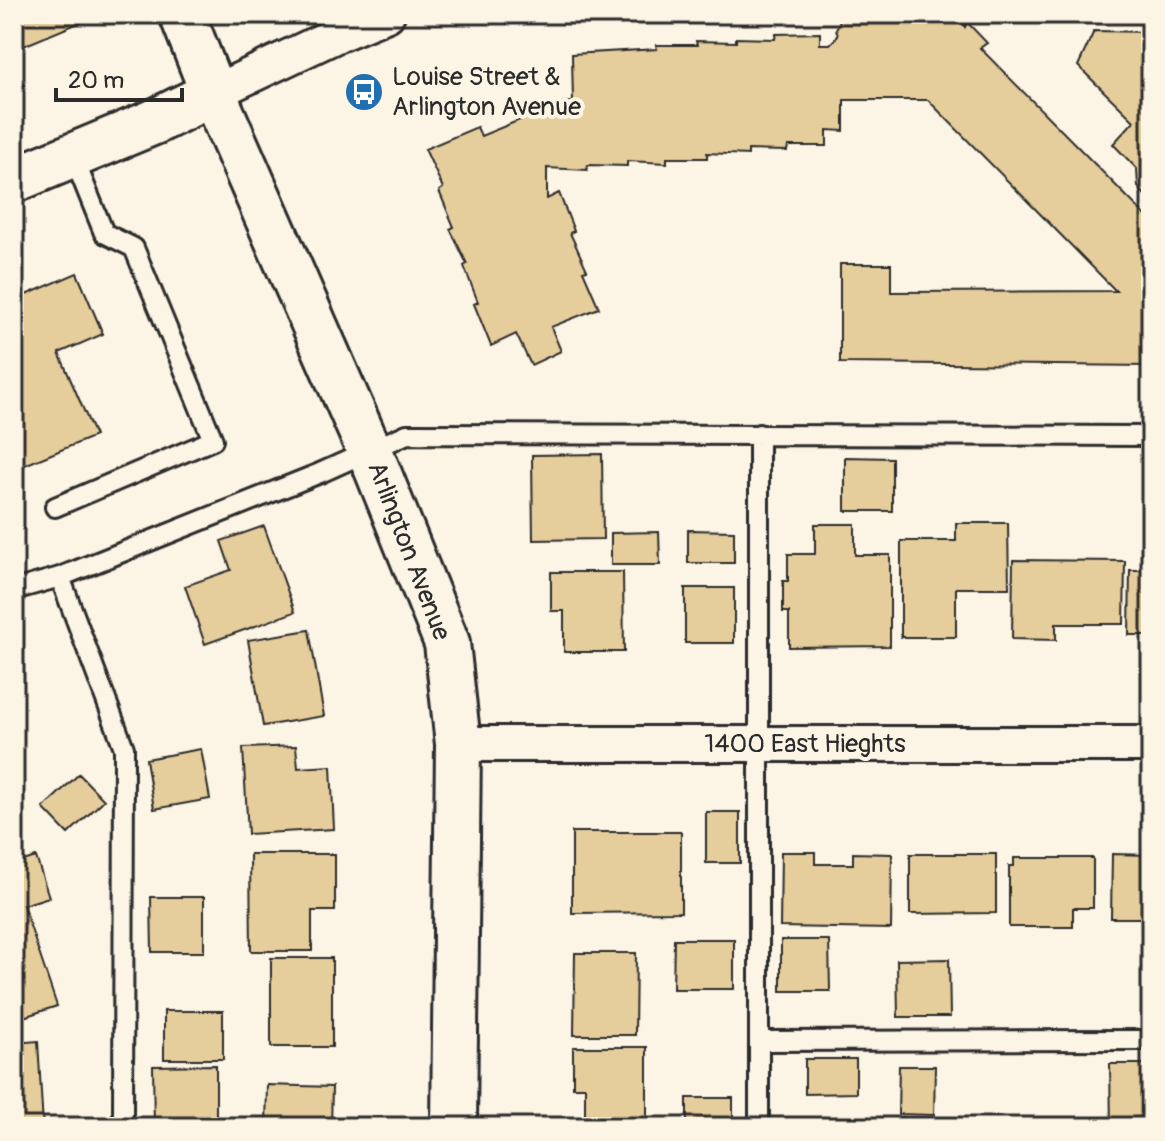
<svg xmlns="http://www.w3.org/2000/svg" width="1165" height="1141" font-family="Pangolin,sans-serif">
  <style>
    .building { fill: #e6cd9c; stroke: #2b2b2b; stroke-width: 2 }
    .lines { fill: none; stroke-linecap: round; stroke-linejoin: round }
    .lane-casing { stroke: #2b2b2b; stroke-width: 24 }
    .street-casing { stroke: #2b2b2b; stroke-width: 40 }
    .secondary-casing { stroke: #2b2b2b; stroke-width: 50 }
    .lane { stroke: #fcf5e5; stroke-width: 18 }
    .street { stroke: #fcf5e5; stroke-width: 34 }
    .secondary { stroke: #fcf5e5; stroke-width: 44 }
    .labels { text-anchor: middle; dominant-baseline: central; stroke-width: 8; stroke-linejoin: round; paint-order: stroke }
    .poi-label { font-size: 26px; fill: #2b2b2b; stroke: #fcf5e5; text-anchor: start }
    .street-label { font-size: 26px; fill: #2b2b2b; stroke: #fcf5e5 }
  </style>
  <rect width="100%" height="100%" fill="#fcf5e5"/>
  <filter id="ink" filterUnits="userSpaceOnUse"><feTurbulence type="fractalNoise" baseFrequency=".0125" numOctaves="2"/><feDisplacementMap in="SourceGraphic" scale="16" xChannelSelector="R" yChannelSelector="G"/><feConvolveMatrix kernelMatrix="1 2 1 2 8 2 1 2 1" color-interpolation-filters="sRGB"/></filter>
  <g filter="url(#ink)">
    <path class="building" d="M14,14H92L93,17L14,50Z
      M843,14H958L965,27L967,22L987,43L980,48L1151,221V366L840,363V264H891V292L1116,291L928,100H844V131L827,130V146H788L787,151L748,150V155L707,153V158H667V163L627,161V166L588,165L587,170L547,168V199L559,193L574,231L570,233L587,270L583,271L599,308L551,327L561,351L531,365L516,334L491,346L474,304L478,302L464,266L467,264L450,229L454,227L439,191L443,188L425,149L477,127L481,136L561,103L573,102L572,54L657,49L656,45H697L696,41L736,42V38L775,39L776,34L820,33V44H830L838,36L836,29Z
      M1094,31L1151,32V202L1138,187L1137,169L1113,144L1134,121L1078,66Z
      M77,273L103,334L59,353L95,436L15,469L14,300Z
      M602,454L603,539L533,540L532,455Z
      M845,457L892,458V511H845Z
      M956,523H1008L1009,588H956V637H901V541H956Z
      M815,524H855V555H890V646L789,647V612H783V581H788V554H815Z
      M264,526L295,612L205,644L185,586L231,570L221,541Z
      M688,530L734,531V563H688Z
      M659,532L660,565H611V533Z
      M1013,560L1125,561L1124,624H1056V640L1012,639Z
      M1130,570H1151V635H1129Z
      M551,572H623L624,652H564V611H551Z
      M685,588H734V643H685Z
      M309,630L324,716L263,726L248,640Z
      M296,746L298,768L331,766L334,829L248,834L243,748Z
      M201,749L210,799L154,809L146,759Z
      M79,774L104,800L68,834L43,808Z
      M706,812H740V863H706Z
      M572,832H681V912L572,913Z
      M781,852H815V864H853V853L892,854L891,929L780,927Z
      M250,854H335V911H312V951H251Z
      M910,854H996V913L910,914Z
      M1112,854L1151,855V918H1111Z
      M36,857L49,897L23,905L57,1006L14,1020V864Z
      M1014,858H1093V908H1073V927H1009V866H1014Z
      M151,897H204V952H152Z
      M674,939H734V989H673Z
      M781,940H829L830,991H781Z
      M575,953H636L635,1035H574Z
      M271,958H332V1047H271Z
      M949,959L950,1017H898L897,960Z
      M164,1011H223V1059H164Z
      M38,1041L43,1127H14V1043Z
      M573,1047H647V1127H585V1087H573Z
      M805,1059H856V1093L805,1094Z
      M1110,1064H1151V1127H1111Z
      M216,1065V1127H154L153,1066Z
      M899,1066H935L934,1115L898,1114Z
      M267,1085L332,1087L331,1127H266Z
      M687,1098H733V1127H687Z"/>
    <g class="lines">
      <g class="lane-casing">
        <path id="lane" d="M55,507L213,440L134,248L104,233L73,156
          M60,577L124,748L123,1127
          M14,590L60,577L320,473L407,434L1151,436
          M759,1041L1151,1040
          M759,1127V434"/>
      </g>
      <g class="street-casing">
        <path id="street" d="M213,93L336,35L387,14
          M458,744H1151"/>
      </g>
      <g class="secondary-casing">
        <path id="secondary" d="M182,14L213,93L370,452L447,643L458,744L454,1127
          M14,180L154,122L213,93"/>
      </g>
      <use href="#lane" class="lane"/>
      <use href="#street" class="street"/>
      <use href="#secondary" class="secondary"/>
    </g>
  </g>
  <defs>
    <g id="bus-disc" transform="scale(2)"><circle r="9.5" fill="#1f6fb2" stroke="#fcf5e5"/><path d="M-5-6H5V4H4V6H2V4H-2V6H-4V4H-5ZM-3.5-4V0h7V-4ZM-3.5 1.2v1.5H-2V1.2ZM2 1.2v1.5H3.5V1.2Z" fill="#fff"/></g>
  </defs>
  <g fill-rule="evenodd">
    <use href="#bus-disc" x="364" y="92"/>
  </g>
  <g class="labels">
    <g class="poi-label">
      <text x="392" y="77">Louise Street &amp;<tspan x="392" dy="30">Arlington Avenue</tspan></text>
    </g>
    <g class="street-label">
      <text transform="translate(409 551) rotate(69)">Arlington Avenue</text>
      <text x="805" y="744">1400 East Hieghts</text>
    </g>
  </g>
  <rect width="1165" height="1141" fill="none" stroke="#fcf5e5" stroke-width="48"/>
  <rect x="24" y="24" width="1117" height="1093" fill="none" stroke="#2b2b2b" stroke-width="3" filter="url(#ink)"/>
  <path d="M56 88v12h126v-12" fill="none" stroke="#2b2b2b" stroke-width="4"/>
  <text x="68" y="88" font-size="24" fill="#2b2b2b" stroke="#fcf5e5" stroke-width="6" paint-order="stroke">20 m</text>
</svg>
